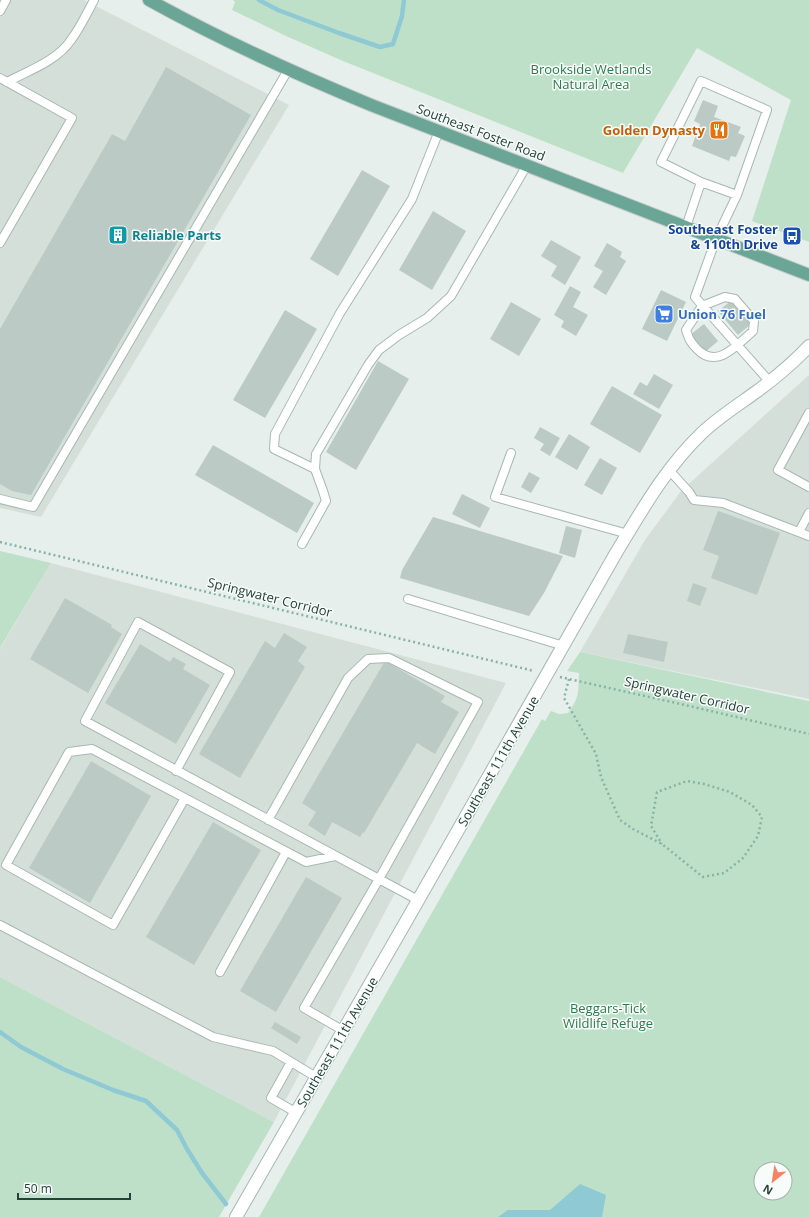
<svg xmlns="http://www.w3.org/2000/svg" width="809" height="1217" font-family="'Open Sans',sans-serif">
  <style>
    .built { fill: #d4dfda }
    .green { fill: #bfe0c8; fill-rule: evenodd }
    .water { fill: #8ec9d4 }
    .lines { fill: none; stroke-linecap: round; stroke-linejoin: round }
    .stream { stroke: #8ec9d4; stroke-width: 4.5 }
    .building { fill: #bbcac4 }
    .service-casing { stroke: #a8b8b2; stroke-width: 10 }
    .tertiary-casing { stroke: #a8b8b2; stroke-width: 14 }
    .primary-casing { stroke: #c2cac8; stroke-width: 14 }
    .path { stroke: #86b3a5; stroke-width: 2.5; stroke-dasharray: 2 3; stroke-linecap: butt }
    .service { stroke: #fff; stroke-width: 8 }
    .tertiary { stroke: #fff; stroke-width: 12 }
    .primary { stroke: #6aa596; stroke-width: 12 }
    .labels { text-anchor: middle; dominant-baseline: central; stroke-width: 3; stroke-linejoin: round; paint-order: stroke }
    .park-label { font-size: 13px; fill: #2d7a4b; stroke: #f7fbf9 }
    .food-label { font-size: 13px; font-weight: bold; fill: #c56008; stroke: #f7fbf9; text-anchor: end }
    .street-label { font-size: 13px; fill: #24423a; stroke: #f7fbf9 }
    .transit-label { font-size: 13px; font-weight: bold; fill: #164399; stroke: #f7fbf9; text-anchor: end }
    .culture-label { font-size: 13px; font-weight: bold; fill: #0d838f; stroke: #f7fbf9; text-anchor: start }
    .shop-label { font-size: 13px; font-weight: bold; fill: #366cbe; stroke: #f7fbf9; text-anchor: start }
  </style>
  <rect width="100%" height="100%" fill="#e6efeb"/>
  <path class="built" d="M0,0H84L289,105L41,517L0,508Z
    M809,375V699L580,652L645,540L681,491Z
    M51,563L506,683L274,1122L0,977V649Z"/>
  <path class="green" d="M233,0H809V242L752,221L791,100L697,48L623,173L343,61L286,36L232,10L235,2Z
    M0,551L51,563L0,648Z
    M580,652L809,701V1217H259L542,719L545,721L551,711L559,714L568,713C580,697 578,692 579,673L567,671ZM761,1169H785V1193H761Z
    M0,977L274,1122L219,1217H0Z"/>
  <path class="water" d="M580,1184L606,1195L602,1217H498L508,1210H550Z"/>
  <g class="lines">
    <path class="stream" d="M259,0L278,10L339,33L380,47L393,44L402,16L404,0
      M0,1032L21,1047L63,1069L113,1090L146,1101L177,1130L187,1149L202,1173L226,1204"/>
  </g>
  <path class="building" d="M166,67L251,115L31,495L12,491L0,484V329L112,134L125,141Z
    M703,100L718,106L714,117L741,127L738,133L745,136L736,157L731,156L729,161L692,146L700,124L694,121Z
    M362,170L390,186L338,276L310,259Z
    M433,211L466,231L432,290L399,270Z
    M551,240L581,257L565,285L551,276L557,266L541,256Z
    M607,243L622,252L620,257L626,261L606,295L593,287L603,271L594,266Z
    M570,286L581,292L573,307L588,315L576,336L561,327L564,321L554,315Z
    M661,290L686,302L667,341L642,329Z
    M732,300L751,324L738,335L718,311Z
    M511,302L541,319L519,356L490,339Z
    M285,310L317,329L265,418L233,400Z
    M704,324L718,341L704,353L690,335Z
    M378,361L409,379L356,470L326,452Z
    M654,374L673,385L659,409L633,394L640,382L647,386Z
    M612,386L662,415L640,453L590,424Z
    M540,427L560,438L550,456L540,450L544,444L534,438Z
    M569,434L590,447L577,470L555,457Z
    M213,445L314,503L297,533L195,475Z
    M600,458L617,468L602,495L584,485Z
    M529,472L540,478L531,493L521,487Z
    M462,494L490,508L480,528L452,514Z
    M718,511L780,533L757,595L711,578L719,556L703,550Z
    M433,517L563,556L544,593L529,616L400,578L402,570Z
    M566,526L582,530L575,558L559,553Z
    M693,583L707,588L700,606L687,601Z
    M65,598L112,625L111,627L122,634L88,693L30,659Z
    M284,633L307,647L298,661L305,667L240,778L199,754L265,641L275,648Z
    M628,634L668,642L664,662L623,653Z
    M140,644L170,662L173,657L186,664L183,669L210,685L176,744L105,703Z
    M385,661L445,696L441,702L459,712L435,754L417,743L364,833L363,832L360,837L332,822L325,836L308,825L316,812L302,803Z
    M91,761L151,796L90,903L29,868Z
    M213,822L261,850L194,965L146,937Z
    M306,877L342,898L276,1012L240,991Z
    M275,1022L301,1037L297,1044L271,1028Z"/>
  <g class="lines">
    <g class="service-casing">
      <path id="service" d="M0,11L6,0
        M0,78L72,118L0,243
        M7,82C28,71 57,61 71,40C80,28 87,13 94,0
        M701,182L737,195
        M686,227L701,182L661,162L701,81L767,110L737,195L716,239L695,297L769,381
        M725,297L735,299L754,321L753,331C737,345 717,370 697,349C690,342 689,339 686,330L702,306Z
        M809,413L778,470L809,487
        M511,453L495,497L628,534
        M315,469L274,449L275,434L340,313L412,199L439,131
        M669,470L689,492L694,500L723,503L809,536
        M0,499L33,507L288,70
        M799,532L809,513
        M302,544L326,501L323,491L315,469L316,454L368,365L379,350L399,335L427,318L451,296L527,165
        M408,599L564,646
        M176,771L230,672L138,622L85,721L418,900
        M185,798L113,925L6,865L69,752L92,749L306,862L335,856
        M268,820L348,678L368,659L389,658L478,702L379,879L304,1008L344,1031
        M0,925L213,1037L273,1051L316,1077
        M220,972L286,852
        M291,1062L271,1098L295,1112"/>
    </g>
    <g class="tertiary-casing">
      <path id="tertiary" d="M236,1217C363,996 491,775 616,553C642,510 666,467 703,432C719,417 738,405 756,392C775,378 793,363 809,346"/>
    </g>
    <g class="primary-casing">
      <path id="primary" d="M149,0C221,40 296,74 371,105L809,275"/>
    </g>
    <path class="path" d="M0,542L534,671
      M560,677L685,705L809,734
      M569,679L564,698L596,754L601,777L620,820L633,829L662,844L703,877L724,873L743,858L758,836L762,817L752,805L730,792L704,784L687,781L657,792L651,826L662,844"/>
    <use href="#service" class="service"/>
    <use href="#tertiary" class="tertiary"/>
    <use href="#primary" class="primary"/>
  </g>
  <defs>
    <g id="restaurant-square" transform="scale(1)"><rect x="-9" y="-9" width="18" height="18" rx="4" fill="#e8710a" stroke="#f7fbf9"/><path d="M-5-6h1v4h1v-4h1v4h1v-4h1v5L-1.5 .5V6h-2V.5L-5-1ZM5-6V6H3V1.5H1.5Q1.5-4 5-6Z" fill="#fff"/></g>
    <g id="building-square" transform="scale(1)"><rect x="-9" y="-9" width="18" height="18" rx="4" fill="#0f9aa8" stroke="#f7fbf9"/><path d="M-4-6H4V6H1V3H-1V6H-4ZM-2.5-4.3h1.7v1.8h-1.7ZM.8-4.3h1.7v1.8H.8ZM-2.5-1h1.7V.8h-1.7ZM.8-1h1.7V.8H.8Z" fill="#fff"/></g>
    <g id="bus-square" transform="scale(1)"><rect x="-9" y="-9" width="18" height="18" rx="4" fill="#1a4fb4" stroke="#f7fbf9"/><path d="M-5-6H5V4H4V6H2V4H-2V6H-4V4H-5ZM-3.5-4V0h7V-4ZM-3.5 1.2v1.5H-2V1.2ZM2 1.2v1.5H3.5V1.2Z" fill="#fff"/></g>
    <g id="supermarket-square" transform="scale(1)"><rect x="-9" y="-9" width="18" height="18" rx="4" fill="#3f7fe0" stroke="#f7fbf9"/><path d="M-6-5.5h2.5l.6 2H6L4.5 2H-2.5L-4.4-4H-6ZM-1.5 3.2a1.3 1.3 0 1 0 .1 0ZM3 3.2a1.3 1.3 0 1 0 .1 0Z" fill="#fff"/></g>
  </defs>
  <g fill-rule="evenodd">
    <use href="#restaurant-square" x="719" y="130"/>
    <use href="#building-square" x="118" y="235"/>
    <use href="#bus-square" x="792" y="236"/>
    <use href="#supermarket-square" x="664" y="314"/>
  </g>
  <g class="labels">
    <g class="park-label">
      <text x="591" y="69">Brookside Wetlands<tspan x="591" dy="15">Natural Area</tspan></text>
      <text x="608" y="1008">Beggars-Tick<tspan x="608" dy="15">Wildlife Refuge</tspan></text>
    </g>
    <g class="food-label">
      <text x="705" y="130">Golden Dynasty</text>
    </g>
    <g class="street-label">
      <text transform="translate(481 132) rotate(21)">Southeast Foster Road</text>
      <text transform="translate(270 597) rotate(14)">Springwater Corridor</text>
      <text transform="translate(687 695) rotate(13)">Springwater Corridor</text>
      <text transform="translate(498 761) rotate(-60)">Southeast 111th Avenue</text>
      <text transform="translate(337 1042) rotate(-60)">Southeast 111th Avenue</text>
    </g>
    <g class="transit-label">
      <text x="778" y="229">Southeast Foster<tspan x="778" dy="15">&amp; 110th Drive</tspan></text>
    </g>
    <g class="culture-label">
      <text x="132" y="235">Reliable Parts</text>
    </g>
    <g class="shop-label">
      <text x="678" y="314">Union 76 Fuel</text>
    </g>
  </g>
  <g transform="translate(773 1181) rotate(210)"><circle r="19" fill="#f7fbf9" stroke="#a3b1ad"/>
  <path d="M0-3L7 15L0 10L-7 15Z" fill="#f4845f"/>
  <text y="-6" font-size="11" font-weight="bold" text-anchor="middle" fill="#24423a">N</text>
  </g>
  <path d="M18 1193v6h112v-6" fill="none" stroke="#24423a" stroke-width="2"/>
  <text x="24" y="1193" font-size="12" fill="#24423a" stroke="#f7fbf9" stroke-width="3" paint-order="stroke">50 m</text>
</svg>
